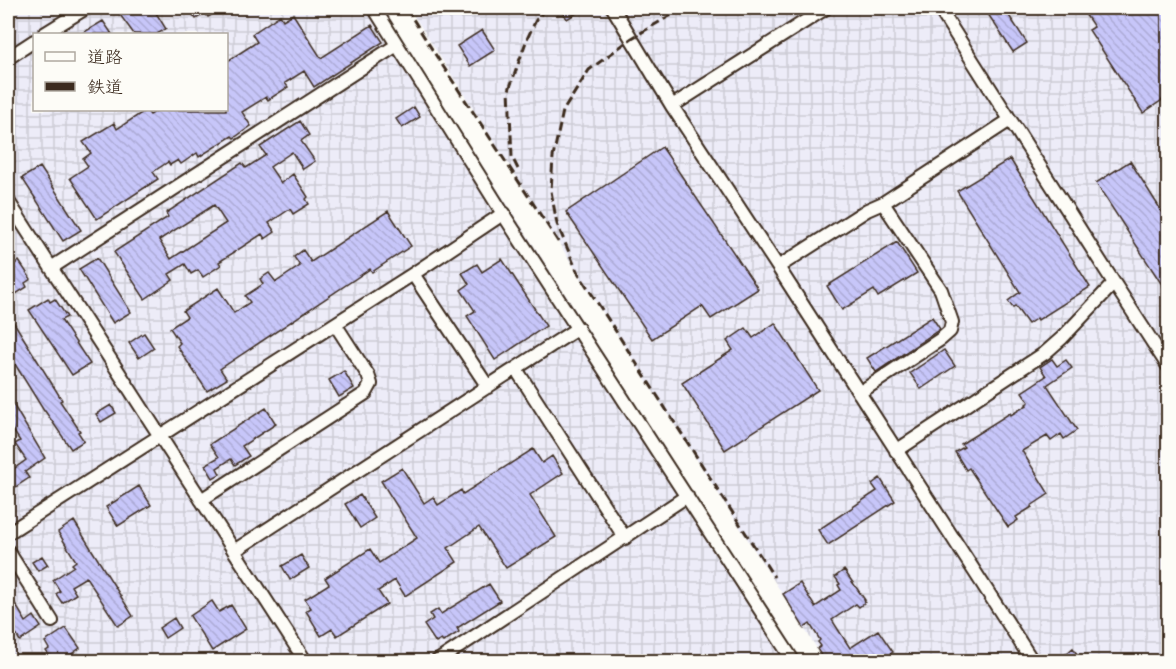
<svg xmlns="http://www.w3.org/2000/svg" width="1176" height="669" font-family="Itim,'Klee One',sans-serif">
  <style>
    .industrial { fill: url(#industrial-grid); fill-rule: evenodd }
    .building { fill: url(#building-back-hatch); stroke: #3b2a1e; stroke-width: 1.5; fill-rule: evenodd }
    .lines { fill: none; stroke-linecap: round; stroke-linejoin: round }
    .minor-casing { stroke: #3b2a1e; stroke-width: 16 }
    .minor { stroke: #fdfcf7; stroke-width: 12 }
    .rail { stroke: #3b2a1e; stroke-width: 3; stroke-dasharray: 9 4.5; stroke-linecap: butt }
  </style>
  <defs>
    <pattern id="industrial-grid" width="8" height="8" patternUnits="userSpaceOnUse" patternTransform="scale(1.5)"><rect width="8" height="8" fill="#edecf8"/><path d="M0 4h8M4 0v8" fill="none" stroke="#cccbd4"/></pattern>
    <pattern id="building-back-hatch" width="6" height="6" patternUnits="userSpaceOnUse" patternTransform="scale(1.5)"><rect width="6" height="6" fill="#c7c6f9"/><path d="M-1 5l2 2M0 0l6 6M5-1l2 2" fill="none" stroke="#acaad5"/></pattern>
  </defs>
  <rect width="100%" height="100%" fill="#fdfcf7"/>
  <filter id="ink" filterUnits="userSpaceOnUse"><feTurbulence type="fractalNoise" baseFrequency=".0167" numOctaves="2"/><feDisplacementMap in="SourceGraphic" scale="12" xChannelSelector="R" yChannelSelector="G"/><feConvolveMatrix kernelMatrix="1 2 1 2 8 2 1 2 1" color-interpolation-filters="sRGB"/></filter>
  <g filter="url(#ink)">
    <path class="industrial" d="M8,8H381L801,661H8ZM34,34H226V110H34Z
      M409,8H1168V661H825Z"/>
    <path class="building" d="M115,8H153L166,29L157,34H134Z
      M188,8H223L208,17L205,13L196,19Z
      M560,8H585L567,19Z
      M984,8H1004L1027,43L1013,52Z
      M1081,8H1168V96L1143,113L1089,30L1094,27Z
      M293,14L321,58L372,25L383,42L314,87L304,71L285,83L288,87L268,100L266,97L242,112L251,126L234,138L232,136L199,157L197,153L181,164L178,160L170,165L168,162L153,172L158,179L97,219L70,178L88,166L83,159L91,153L83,142L114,123L117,129L146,110L150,115L158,110H226V62L257,42L252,34L280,15L283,20Z
      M103,21L112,34H81Z
      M482,30L495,50L470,66L457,46Z
      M414,107L420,117L402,128L396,119Z
      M300,121L309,135L301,141L315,161L303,169L292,152L270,167L281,183L293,174L308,197L306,199L309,204L293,214L290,209L269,223L275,232L265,239L262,234L219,262L221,265L203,277L198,270L191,274L185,264L169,274L173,280L145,299L114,252L168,217L166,213L242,163L246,168L266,155L260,147ZM214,205L226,223L171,259L159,240Z
      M662,147L758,289L711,319L702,306L652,339L566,212Z
      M1010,159L1090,287L1038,320L1037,318L1028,324L1015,306L1013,308L1008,301L1020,292L957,191Z
      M1130,161L1168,221V294L1096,183Z
      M40,167L81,230L63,241L22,178Z
      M388,211L411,246L372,272L370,269L220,369L227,379L207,391L177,346L180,343L170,328L187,317L183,311L218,288L234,313L250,302L245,296L263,284L260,279L269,273L276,282L300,266L294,257L303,250L311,262Z
      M897,242L917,273L878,297L874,290L842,310L827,286Z
      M97,258L131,312L113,323L79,269Z
      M502,259L546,326L495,360L467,316L475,311L461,290L469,284L462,273L477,264L482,272Z
      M19,261L31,279L25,283L27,287L8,299V269Z
      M48,298L50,302L55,299L67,317L61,320L90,364L72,375L29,310Z
      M8,313L62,400L60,401L80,431L78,432L84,441L71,449L45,411H44L8,353Z
      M932,317L940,329L876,372L867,358Z
      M775,323L818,390L725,450L682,383L733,350L727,341L746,328L753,338Z
      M144,333L154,348L139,358L129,343Z
      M944,350L955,366L921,389L910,373Z
      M1052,359L1057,366L1066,360L1072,368L1047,385L1077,430L1064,439L1061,434L1051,441L1047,436L1022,451L1049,494L1031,506L1032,507L1016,517L1018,520L1008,527L969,468L966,470L955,452L964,447L961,444L1010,413L1011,415L1027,405L1026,404L1029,402L1022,392L1046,376L1040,367Z
      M344,371L354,388L339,397L329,380Z
      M8,396L45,458L25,472L29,478L8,492V473L26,460L15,444L20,441L8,423Z
      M111,405L116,413L101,422L96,414Z
      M266,408L276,424L242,446L249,456L235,465L231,459L217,468L220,474L213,478L205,465L219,457L210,444Z
      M533,449L542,463L552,456L563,473L530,495L556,537L506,568L479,527L448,548L457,562L405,596L395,580L378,591L387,604L337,636L332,629L321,636L306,611L311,608L305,599L329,584L325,578L370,549L379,563L417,538L381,481L402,468L424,503L433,497L438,505L461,490L463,494Z
      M880,478L895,501L828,545L818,530L877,491L872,484Z
      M139,486L151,505L118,526L106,507Z
      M360,495L375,518L360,528L345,504Z
      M74,521L133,616L118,626L86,577L71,586L76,594L62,603L56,594L60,591L53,580L74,566L72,564L76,561L58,532Z
      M301,555L309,568L290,580L282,566Z
      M42,556L48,565L38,571L32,562Z
      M844,570L865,600H864L865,602L859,607L856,604L832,620L850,648L878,630L893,652L878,662H825L817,649L821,646L818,642L820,640L810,624L804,628L783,594L800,583L815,607L841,590L838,585L840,584L835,577Z
      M489,584L500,601L457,628L459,632L443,642L441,640L436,643L424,625L433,619L430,614L438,609L441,614Z
      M8,592L26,622L34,616L41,627L20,641L8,621Z
      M212,601L219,612L231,605L246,629L212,651L190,616Z
      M174,618L180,628L165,638L159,628Z
      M66,628L80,648L60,662H54L46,651L49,649L45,642Z
      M1073,648L1082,662H1071L1066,654Z"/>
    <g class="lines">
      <g class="minor-casing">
        <path id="minor" d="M374,8L507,220L794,662
          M613,8L672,106L778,267L1033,662
          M939,8L1114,283L1168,366
          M44,34L86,8
          M8,58L34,41
          M672,106L826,8
          M8,201L306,662
          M778,267L867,210L883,203L1010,120
          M51,268L397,45
          M413,274L488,387
          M516,369L625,538
          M859,393L941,339L950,331L952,322L941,290L883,203
          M896,451L1045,353L1062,338L1114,283
          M201,500L366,393L371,384L368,375L335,324
          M8,533L413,274L504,213
          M8,551L52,621
          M234,551L578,328
          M436,662L687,496"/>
      </g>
      <use href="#minor" class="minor"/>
      <path class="rail" d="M406,8L435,54L559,243
        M683,8L632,38L589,70L563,111L553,157L551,191L557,224L577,271L774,577
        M518,169L512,157L509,90L527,39L536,20L546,8"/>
    </g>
  </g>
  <rect width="1176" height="669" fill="none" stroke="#fdfcf7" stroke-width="30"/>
  <rect x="15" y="15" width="1146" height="639" fill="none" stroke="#3b2a1e" stroke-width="2" filter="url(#ink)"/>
  <rect x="33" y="33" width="195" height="78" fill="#fdfcf7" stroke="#afa8a0" stroke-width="1.5"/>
  <rect x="45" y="52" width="30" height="9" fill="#fdfcf7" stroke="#afa8a0" stroke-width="1.5"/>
  <text x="87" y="63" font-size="18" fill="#3b2a1e">道路</text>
  <rect x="45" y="82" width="30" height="9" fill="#3b2a1e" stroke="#afa8a0" stroke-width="1.5"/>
  <text x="87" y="93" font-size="18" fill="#3b2a1e">鉄道</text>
</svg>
